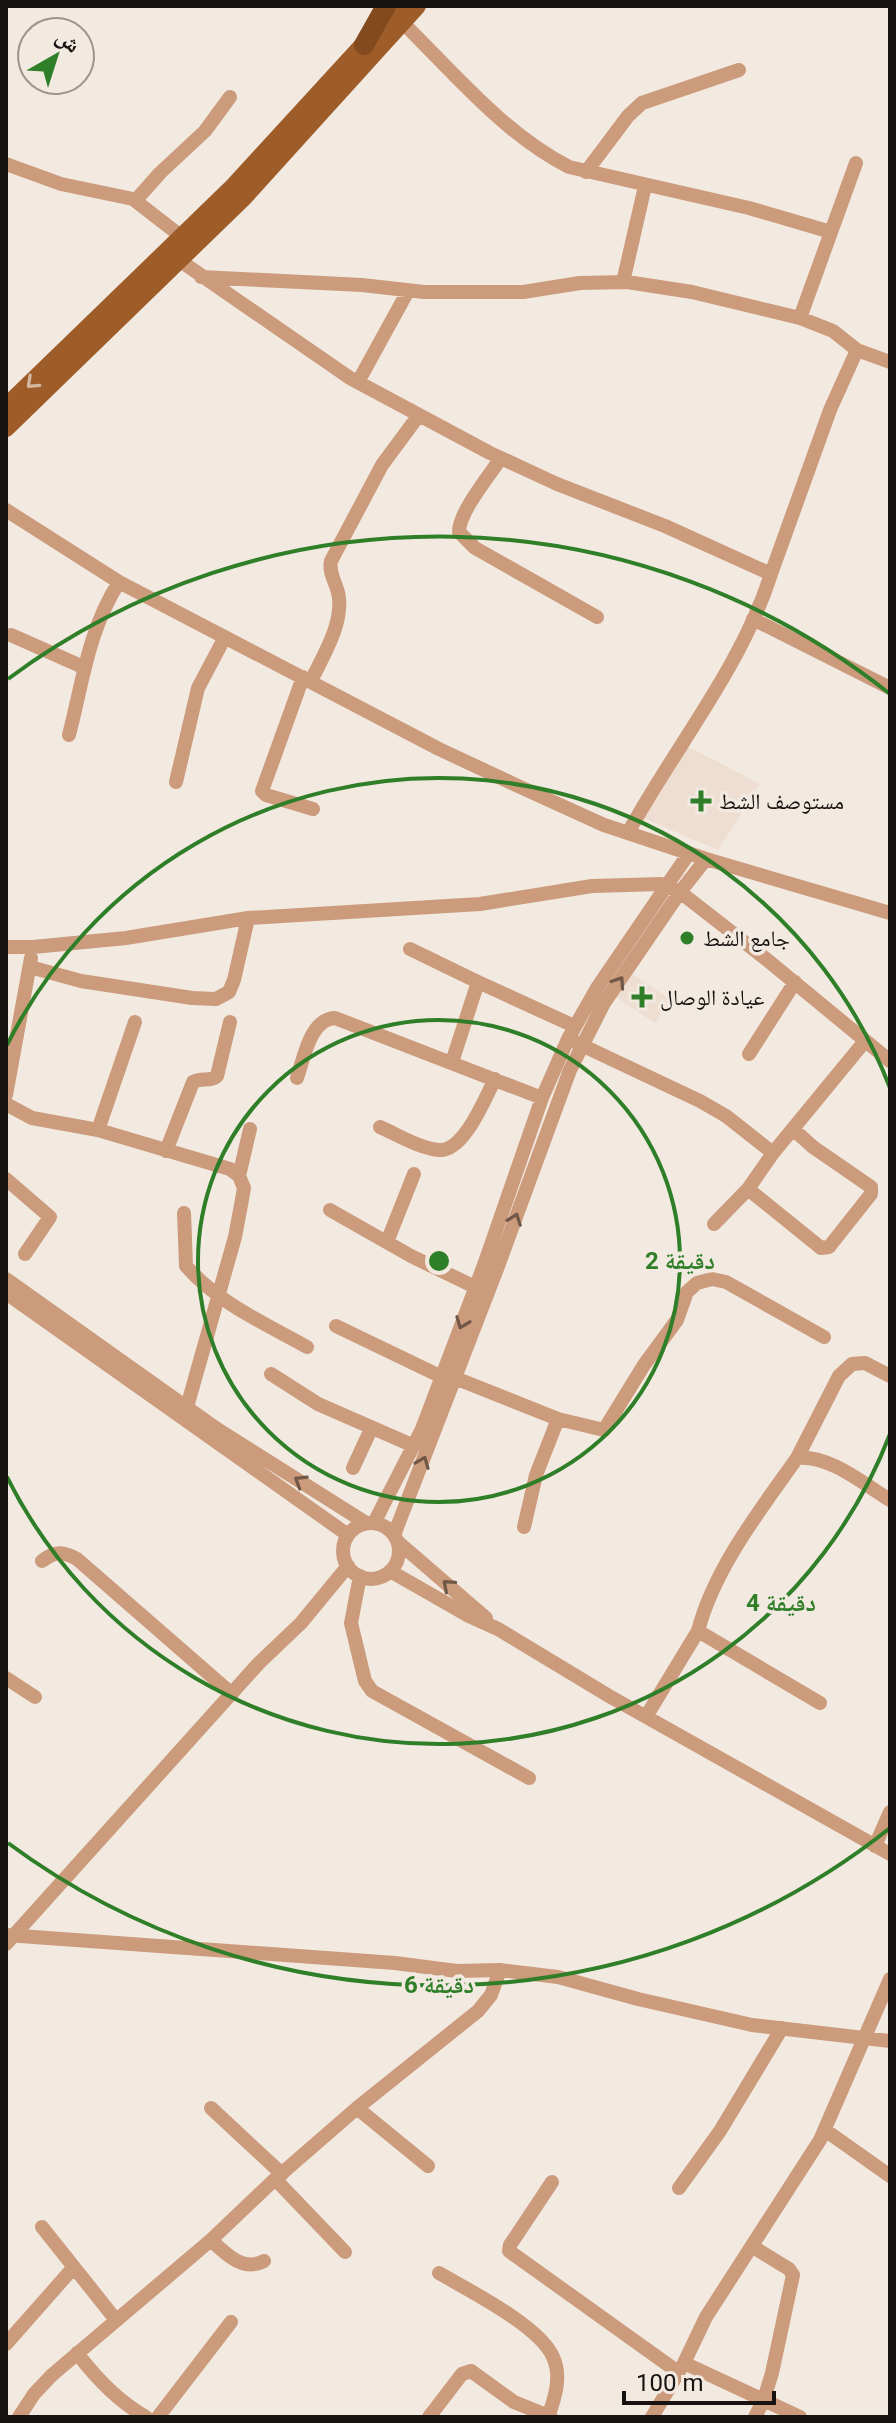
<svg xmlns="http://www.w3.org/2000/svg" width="896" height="2423" font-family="Roboto,'Noto Naskh Arabic',sans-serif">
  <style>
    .built { fill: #eeded1 }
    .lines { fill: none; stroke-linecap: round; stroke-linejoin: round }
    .minor { stroke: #cb9b7c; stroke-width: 14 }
    .major { stroke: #9e5c28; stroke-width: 18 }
    .highway { stroke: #834a1e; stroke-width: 20 }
    .oneway { stroke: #d5b8a0 }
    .oneway2 { stroke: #705746 }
    .ring { fill: none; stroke: #2f7e28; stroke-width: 4 }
    .poi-dot { fill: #2f7e28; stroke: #f2e9e1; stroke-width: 3 }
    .labels { text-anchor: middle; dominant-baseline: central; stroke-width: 7; stroke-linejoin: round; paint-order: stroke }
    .poi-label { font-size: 22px; fill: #161311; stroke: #f2e9e1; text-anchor: start }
    .centre { fill: #2f7e28; stroke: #f2e9e1; stroke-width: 4 }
    .ring-label { font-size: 24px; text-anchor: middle; font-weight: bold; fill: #2f7e28; stroke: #f2e9e1; stroke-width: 7; stroke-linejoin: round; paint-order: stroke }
  </style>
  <rect width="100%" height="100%" fill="#f2e9e1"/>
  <path class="built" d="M687,746L760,784L718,850L643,818Z
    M629,972L671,1000L655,1023L613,995Z"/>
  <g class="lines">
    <path class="minor" d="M402,22C453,72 504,134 569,167L749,208L831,232
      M6,164L61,184L133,199L182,237
      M586,172L628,116L642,103L739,70
      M136,200L160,173L205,131L230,97
      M179,260L350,378L490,453L557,484L665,526L771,574C741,668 675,747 628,833
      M201,277L362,285L424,292H523L580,283L627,282L692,292L800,318L833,331L857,350L890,362
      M623,282L645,186
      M800,318L856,163
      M358,382L408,291
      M501,458C489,476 459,512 459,532L475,548L597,617
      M6,510L119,582L439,749L518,786L604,825L706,859L890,913
      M771,574L830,410L857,350
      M753,619L890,688
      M11,635L83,667
      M303,677L262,791L266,795L313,809
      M311,681C323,656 342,626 339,598C338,585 328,574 331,561L382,465L419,415
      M69,735C83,681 88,631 119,582
      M176,782L198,688L225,637
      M6,947H33L126,938L248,918L480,904L592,886L661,884L680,892L766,959L890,1061
      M410,949L478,982
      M30,967L81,981L192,998L216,999L229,992L234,980L248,918
      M575,1042L700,1101L726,1116L773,1153L865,1041
      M749,1054L795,982
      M452,1062L478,982L574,1026
      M297,1078C304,1058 310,1019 335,1018L542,1098
      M6,1095L31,958
      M6,1104L32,1118L98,1130L230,1169L239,1176L244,1188L241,1205L235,1237L187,1407
      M380,1127C398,1135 419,1148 439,1150C464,1152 485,1098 495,1079
      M98,1130L135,1022
      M166,1151L193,1082C201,1077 211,1082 217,1076L230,1022
      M773,1153L748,1189L821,1248L829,1247L871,1194V1187L813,1147L794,1130
      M239,1176L250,1129
      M6,1179L50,1217L25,1254
      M330,1210L411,1256L475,1287
      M184,1213L186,1266C218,1303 264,1323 307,1347
      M714,1224L748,1189
      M387,1242L414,1174
      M6,1279L217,1429L366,1523
      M6,1293L348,1535
      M336,1326L442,1377
      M271,1374L318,1404L414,1446
      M455,1378L558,1419L536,1475L524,1527
      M558,1419L604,1430L644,1365L677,1320L687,1292L697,1283L712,1279L726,1282L824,1337
      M797,1458L839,1376L852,1364L865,1363L890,1376
      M353,1468L371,1429
      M374,1523L422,1429L484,1265L542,1098L568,1039L597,988L689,853
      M343 1551a28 28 0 1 1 56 0a28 28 0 1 1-56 0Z
      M394,1535L497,1269L570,1070L604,1003L680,892L706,859
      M398,1542L486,1618
      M42,1561C55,1551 63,1551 77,1559L232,1694
      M390,1571L467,1615L498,1629L609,1696L890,1854
      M360,1576L351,1623L365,1681L372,1691L529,1778
      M698,1631C714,1569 760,1510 797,1458C830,1455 862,1483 890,1500
      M6,1678L35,1697
      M647,1715L698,1631L820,1703
      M875,1846L890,1812
      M6,1935L395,1963L457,1971L500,1970L558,1977L638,1999L752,2025L890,2041
      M6,1944L259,1663L301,1623L348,1566
      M211,2108L282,2174
      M357,2108L428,2166
      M825,2130L890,2176
      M275,2179L345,2252
      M552,2182L510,2245L509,2251L678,2372
      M679,2188L720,2131L782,2028
      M42,2227L116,2320
      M211,2240C227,2255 243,2272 264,2261
      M753,2247L789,2269L793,2275L772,2373L764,2399L755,2417
      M439,2273C468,2290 540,2326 553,2357C562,2376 555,2398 548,2417
      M6,2344L74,2267
      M77,2353C96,2378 119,2402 146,2417
      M684,2363L800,2417
      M19,2417L34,2394L52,2375L211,2240L273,2181L357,2108L478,2011L491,1995L500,1970
      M158,2417L231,2322
      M429,2417L462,2374L471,2371L514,2402L551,2417
      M652,2417L684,2363L706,2317L820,2140L890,1979"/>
    <path class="major" d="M6,407L232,188L399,6
      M6,428L244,197L417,6"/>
    <path class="highway" d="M364,45L386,6"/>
  </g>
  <defs><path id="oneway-chevron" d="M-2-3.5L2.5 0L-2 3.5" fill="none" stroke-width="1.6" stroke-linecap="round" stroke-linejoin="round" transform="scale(2)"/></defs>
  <use class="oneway" href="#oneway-chevron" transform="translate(32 383) rotate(137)"/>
  <g class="oneway2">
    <use href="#oneway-chevron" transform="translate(619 982) rotate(-56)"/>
    <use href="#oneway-chevron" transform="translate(515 1219) rotate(-70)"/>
    <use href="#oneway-chevron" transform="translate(462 1323) rotate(111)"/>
    <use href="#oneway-chevron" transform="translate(423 1462) rotate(-68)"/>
    <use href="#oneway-chevron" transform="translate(300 1481) rotate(-148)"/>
    <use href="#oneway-chevron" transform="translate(448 1585) rotate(-139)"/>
  </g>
  <g class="ring">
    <circle cx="439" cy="1261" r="241"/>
    <path d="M890 1434A483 483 0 0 1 7 1477M7 1045A483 483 0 0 1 890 1088"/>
    <path d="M890 1828A724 724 0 0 1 8 1843M8 679A724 724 0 0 1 890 694"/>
  </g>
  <g class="poi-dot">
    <path d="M697 789h8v8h8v8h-8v8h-8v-8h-8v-8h8z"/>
    <circle cx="687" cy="938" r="8"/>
    <path d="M638 985h8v8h8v8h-8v8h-8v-8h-8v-8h8z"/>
  </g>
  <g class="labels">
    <g class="poi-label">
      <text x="719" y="801">مستوصف الشط</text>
      <text x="703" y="938">جامع الشط</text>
      <text x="660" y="997">عيادة الوصال</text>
    </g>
  </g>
  <circle cx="439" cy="1261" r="12" class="centre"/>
  <g class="ring-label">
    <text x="680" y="1269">2 دقيقة</text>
    <text x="781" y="1611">4 دقيقة</text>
    <text x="439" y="1993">6 دقيقة</text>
  </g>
  <rect width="896" height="2423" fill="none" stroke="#161311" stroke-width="16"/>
  <g transform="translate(56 56) rotate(39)"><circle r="38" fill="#f2e9e1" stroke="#9a938e" stroke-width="2"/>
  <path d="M0-6L14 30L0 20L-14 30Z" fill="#2f7e28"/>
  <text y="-12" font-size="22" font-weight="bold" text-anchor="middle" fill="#161311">ش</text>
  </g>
  <path d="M624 2391v12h150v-12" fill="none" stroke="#161311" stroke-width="4"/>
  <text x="636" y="2391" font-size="24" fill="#161311" stroke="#f2e9e1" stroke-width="6" paint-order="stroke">100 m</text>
</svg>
